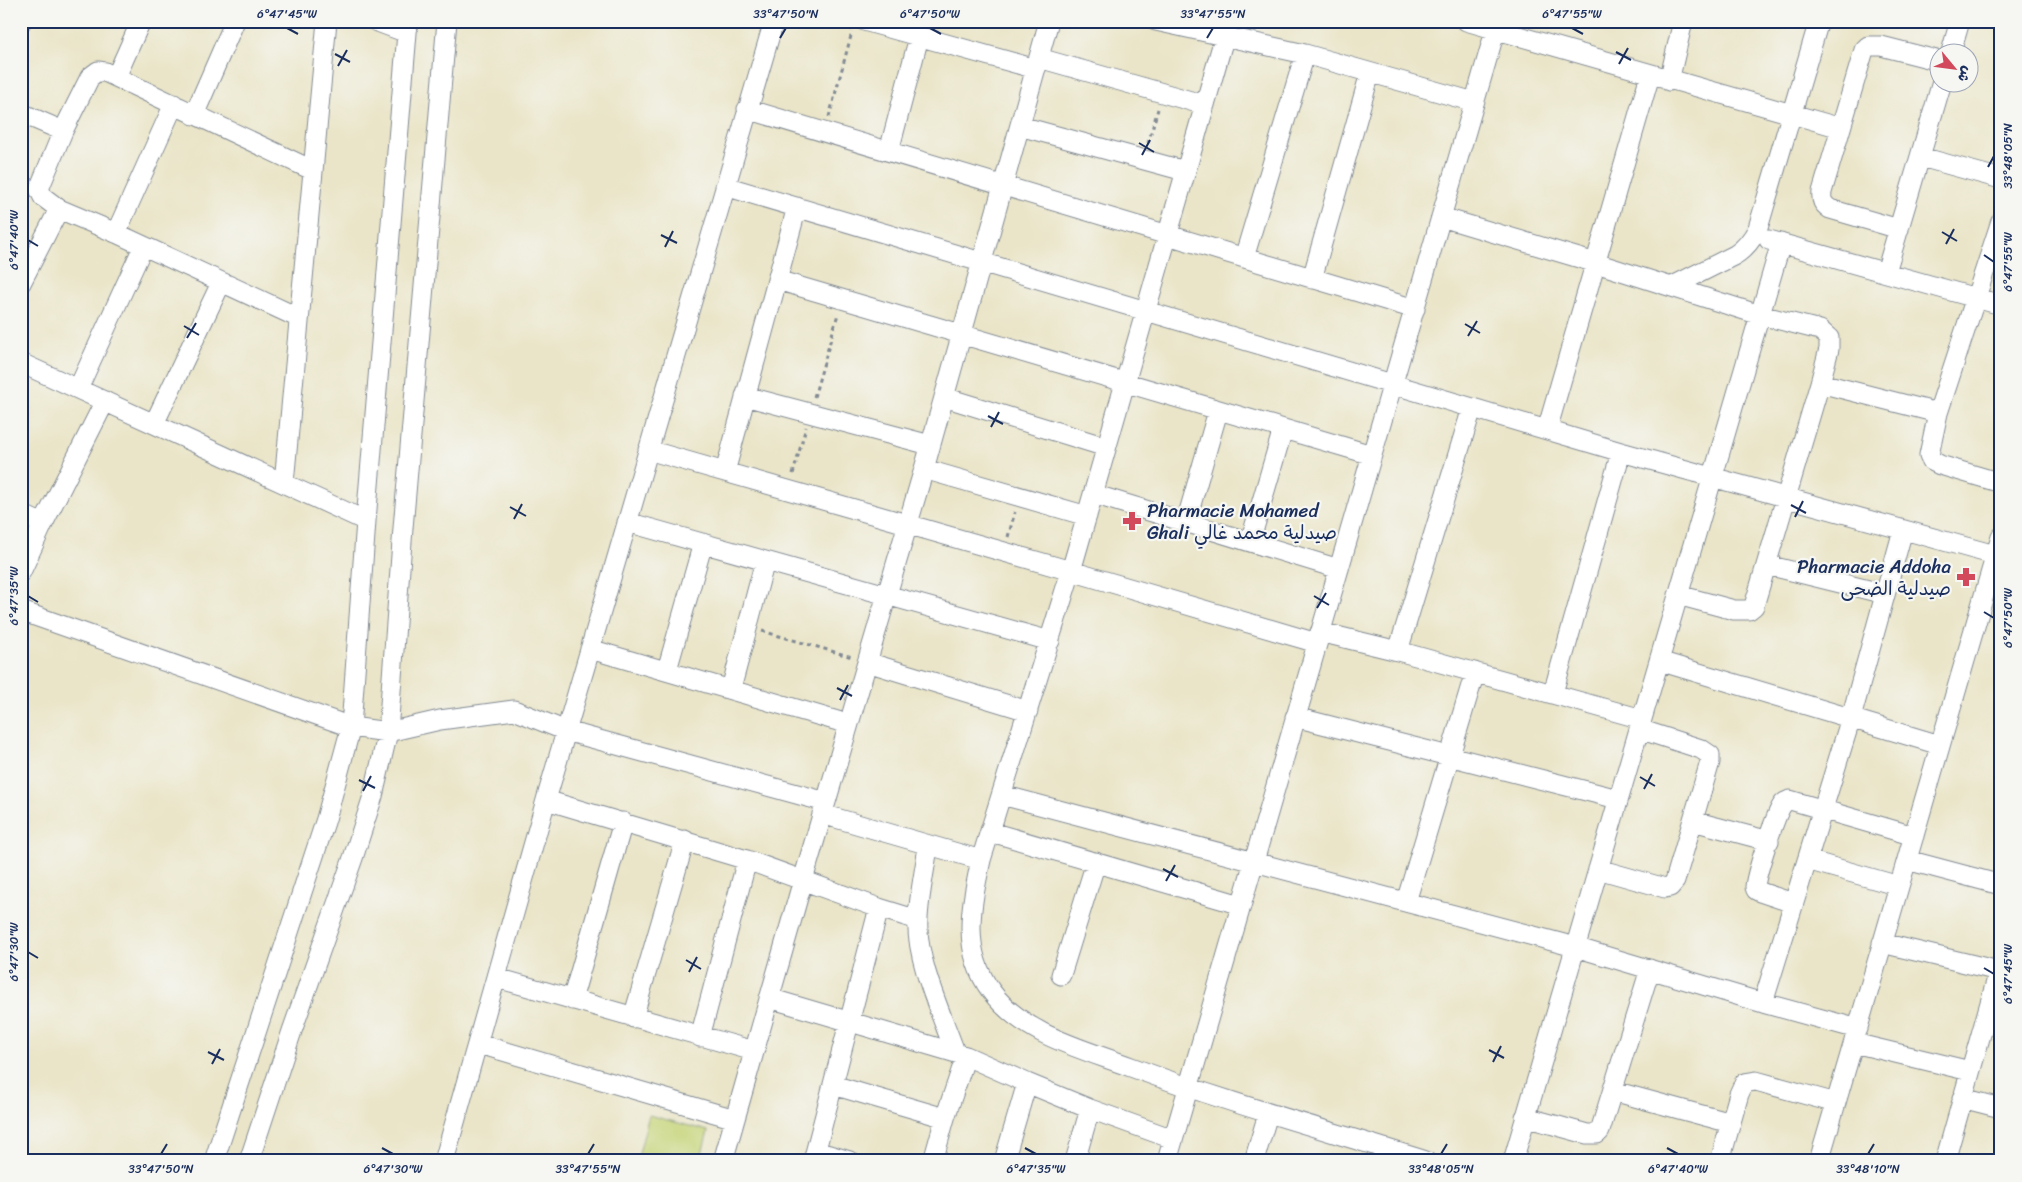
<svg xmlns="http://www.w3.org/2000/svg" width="2022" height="1182" font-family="Sriracha,'Playpen Sans Arabic',sans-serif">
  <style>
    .green { fill: #c4d375; stroke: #70816a }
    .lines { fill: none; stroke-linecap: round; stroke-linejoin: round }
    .minor-casing { stroke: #828a93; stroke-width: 21 }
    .path { stroke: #828a93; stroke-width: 3; stroke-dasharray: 4 4; stroke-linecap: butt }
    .minor { stroke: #fff; stroke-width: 19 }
    .ticks { fill: none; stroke: #1b2f5e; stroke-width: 2 }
    .labels { text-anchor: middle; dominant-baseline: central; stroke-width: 4.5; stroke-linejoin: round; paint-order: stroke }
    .poi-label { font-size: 19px; fill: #1b2f5e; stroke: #f6f6f2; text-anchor: start }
    .neatline { fill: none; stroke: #1b2f5e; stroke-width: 2 }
    .ticks-label { font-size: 12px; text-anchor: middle; fill: #1b2f5e }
  </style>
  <rect width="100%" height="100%" fill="#f6f6f2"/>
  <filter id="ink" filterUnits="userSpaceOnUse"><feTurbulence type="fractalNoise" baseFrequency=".02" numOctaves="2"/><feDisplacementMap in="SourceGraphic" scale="10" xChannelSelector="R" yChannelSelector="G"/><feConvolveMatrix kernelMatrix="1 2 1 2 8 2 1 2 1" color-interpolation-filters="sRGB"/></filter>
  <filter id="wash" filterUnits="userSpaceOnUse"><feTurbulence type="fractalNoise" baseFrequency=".0096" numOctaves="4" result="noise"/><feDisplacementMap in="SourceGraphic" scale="20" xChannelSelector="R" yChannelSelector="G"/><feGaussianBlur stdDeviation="1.12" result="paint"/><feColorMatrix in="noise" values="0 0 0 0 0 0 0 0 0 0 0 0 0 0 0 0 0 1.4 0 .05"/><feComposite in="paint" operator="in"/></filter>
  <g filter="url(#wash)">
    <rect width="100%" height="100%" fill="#eae5c8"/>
    <path class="green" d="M649,1115L708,1131L700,1161H637Z"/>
  </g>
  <g filter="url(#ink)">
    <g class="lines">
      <g class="minor-casing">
        <path id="minor" d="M375,21L407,33
          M864,21L1036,69
          M1156,21L1305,54L1474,102
          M1229,21L1071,571L981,860C971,906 961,950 991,991C1023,1035 1083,1049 1131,1067C1228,1103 1327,1130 1426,1161
          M1466,21L1841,128
          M21,22L22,21
          M1951,52L1960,21
          M1039,58L1205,105
          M116,77L141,21
          M1669,81L1683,21
          M747,109L1415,309
          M21,113L63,131
          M194,115L235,21
          M1020,126L1185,171
          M889,151L919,37
          M1921,157L2001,179
          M725,186L1621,452L1995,555
          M1441,217L1596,263L1760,315L1820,330L1829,338V349L1820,383L1754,606L1749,610H1734L1678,595
          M2001,221L1938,413L1929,455L1932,461L1940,465L2001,483
          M1899,229L1830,209C1823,204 1821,201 1822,192L1864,50L1868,46H1881L1940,61
          M116,233L174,104
          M1769,240L2001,305
          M1244,258L1305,54
          M1886,272L1942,82
          M1312,279L1370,73
          M777,280L1372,455
          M21,283L59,209
          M1673,286L1735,255C1746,248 1752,240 1758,228L1819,21
          M299,318L116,233L59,209L43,197L39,189L63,131L90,77L98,71L105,72L312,170
          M21,363L366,521
          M1820,383L1938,413
          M78,389L143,247
          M745,396L930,445
          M944,397L1106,447
          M154,424L221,283
          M1547,430L1650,75
          M648,450L1071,571L1317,643
          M924,469L1087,516
          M725,472L797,207
          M284,483L327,21
          M1093,494L1339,569
          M21,514L43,524
          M627,522L1050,641
          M1186,522L1218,411
          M1250,542L1283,429
          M1767,565L1885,594
          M21,572L43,524L105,401
          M21,611L351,727L388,732L440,720L514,710L566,731L826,802
          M1320,632L1398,651L1642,719
          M590,649L848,724
          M1398,651L1472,408
          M1659,661L1940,745
          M867,662L1028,711
          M667,670L703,543
          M731,689L765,561
          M1553,693L1621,452
          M1295,717L1618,799
          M1002,795L1575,947L1763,1003L1858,1029
          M546,800L747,860L879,908L918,920
          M822,814L981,860
          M1693,821L1769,841
          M991,832L1241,905
          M928,846C925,870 919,895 918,919C915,958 942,1015 955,1052
          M1807,860L1899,886
          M1907,860L2001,885
          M1598,869L1665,888L1670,887L1675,881L1710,762V755L1701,749L1639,729
          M1406,902L1475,672
          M1793,903L1760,892L1756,890L1755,887C1756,874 1776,812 1783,804C1786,801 1787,801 1790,800L1914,836
          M1882,943L1999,971
          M1061,975L1096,862
          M497,978L754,1051
          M769,998L966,1056L1027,1083L1090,1109L1173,1139
          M572,1000L623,822
          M1763,1003L1851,718L1903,530
          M633,1018L685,840
          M700,1037L747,860
          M1854,1043L1970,1071
          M479,1044L735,1119
          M833,1085L945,1118
          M1613,1091L1731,1123
          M1962,1098L2001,1108
          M1525,1117L1587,1134H1597L1600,1131L1650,969
          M816,1151L850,1161
          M214,1161L326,819L351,727L366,521L408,21
          M249,1161L292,1031L353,858L373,796L388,732L403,528L447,21
          M444,1161L546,800L774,21
          M723,1161L803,880L924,469L1049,21
          M813,1161L879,908
          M933,1161L945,1118L966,1056
          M1004,1161L1027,1083
          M1075,1161L1090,1109
          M1167,1161L1498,21
          M1254,1161L1268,1114
          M1513,1161L1781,243
          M1720,1161L1739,1094L1744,1083L1756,1081L1836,1103
          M1819,1161L2001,537
          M1945,1161L2001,964"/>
      </g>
      <path class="path" d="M829,117L852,32
        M1148,143L1158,109
        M814,397L838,314
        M793,474L806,427
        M1008,537L1015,512
        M762,631L852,657"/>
      <use href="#minor" class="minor"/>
    </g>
  </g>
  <path class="ticks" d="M287,28L298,34M930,28L941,34M1572,28L1583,34M780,38L786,28M1207,38L1213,28M1616,52L1631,60M335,54L350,62M1619,64L1628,48M338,66L347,50M1139,143L1154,152M1142,155L1150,140M1988,167L1994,156M1942,232L1957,241M661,235L677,243M28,240L38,246M1946,244L1954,229M665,247L673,231M1984,255L1994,262M1465,324L1480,333M184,326L199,335M1468,336L1477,321M187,338L196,323M988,416L1003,424M991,427L999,412M1791,505L1806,513M510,507L526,516M1795,517L1803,501M514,519L522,504M28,596L38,602M1314,596L1329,605M1317,608L1326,593M1984,612L1994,618M837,688L852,696M840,700L848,685M1640,777L1655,786M359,780L375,788M1644,789L1652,774M363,791L371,776M1163,869L1178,877M1166,881L1175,865M28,952L38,958M686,960L701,969M1984,968L1994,974M689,972L697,957M1489,1050L1504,1058M208,1052L224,1060M1493,1062L1501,1046M212,1064L220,1049M382,1148L393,1154M1025,1148L1036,1154M1667,1148L1678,1154M161,1154L167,1144M588,1154L594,1144M1441,1154L1447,1144M1868,1154L1874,1144"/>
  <defs>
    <g id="pharmacy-bare" transform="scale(1.5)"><path d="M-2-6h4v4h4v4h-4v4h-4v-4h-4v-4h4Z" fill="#d1495b" stroke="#f6f6f2" stroke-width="2.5" paint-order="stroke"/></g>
  </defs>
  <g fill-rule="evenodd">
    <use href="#pharmacy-bare" x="1132" y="521"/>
    <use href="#pharmacy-bare" x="1966" y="577"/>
  </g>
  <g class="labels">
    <g class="poi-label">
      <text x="1147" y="510">Pharmacie Mohamed<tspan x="1147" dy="22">Ghali صيدلية محمد غالي</tspan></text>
      <text x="1951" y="566" text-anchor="end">Pharmacie Addoha<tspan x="1951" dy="22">صيدلية الضحى</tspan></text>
    </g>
  </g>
  <rect width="2022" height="1182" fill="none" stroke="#f6f6f2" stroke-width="55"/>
  <g transform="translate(1954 68) rotate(119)"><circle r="24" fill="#f6f6f2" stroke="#9ea6b7"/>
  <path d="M0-4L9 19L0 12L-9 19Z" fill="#d1495b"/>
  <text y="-8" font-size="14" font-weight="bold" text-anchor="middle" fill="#1b2f5e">ش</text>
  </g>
  <rect x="28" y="28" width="1966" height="1126" class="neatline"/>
  <g class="ticks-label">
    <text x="287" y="18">6°47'45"W</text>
    <text x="786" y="18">33°47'50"N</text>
    <text x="930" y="18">6°47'50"W</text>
    <text x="1213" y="18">33°47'55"N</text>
    <text x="1572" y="18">6°47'55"W</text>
    <text transform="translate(2008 156) rotate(-90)" y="4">33°48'05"N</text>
    <text transform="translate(14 240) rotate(-90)" y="4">6°47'40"W</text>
    <text transform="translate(2008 262) rotate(-90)" y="4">6°47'55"W</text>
    <text transform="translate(14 596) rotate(-90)" y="4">6°47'35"W</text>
    <text transform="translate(2008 618) rotate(-90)" y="4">6°47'50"W</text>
    <text transform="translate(14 952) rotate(-90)" y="4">6°47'30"W</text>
    <text transform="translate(2008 974) rotate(-90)" y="4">6°47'45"W</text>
    <text x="161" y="1173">33°47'50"N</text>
    <text x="393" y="1173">6°47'30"W</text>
    <text x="588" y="1173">33°47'55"N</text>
    <text x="1036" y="1173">6°47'35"W</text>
    <text x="1441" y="1173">33°48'05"N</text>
    <text x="1678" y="1173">6°47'40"W</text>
    <text x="1868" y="1173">33°48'10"N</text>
  </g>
</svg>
